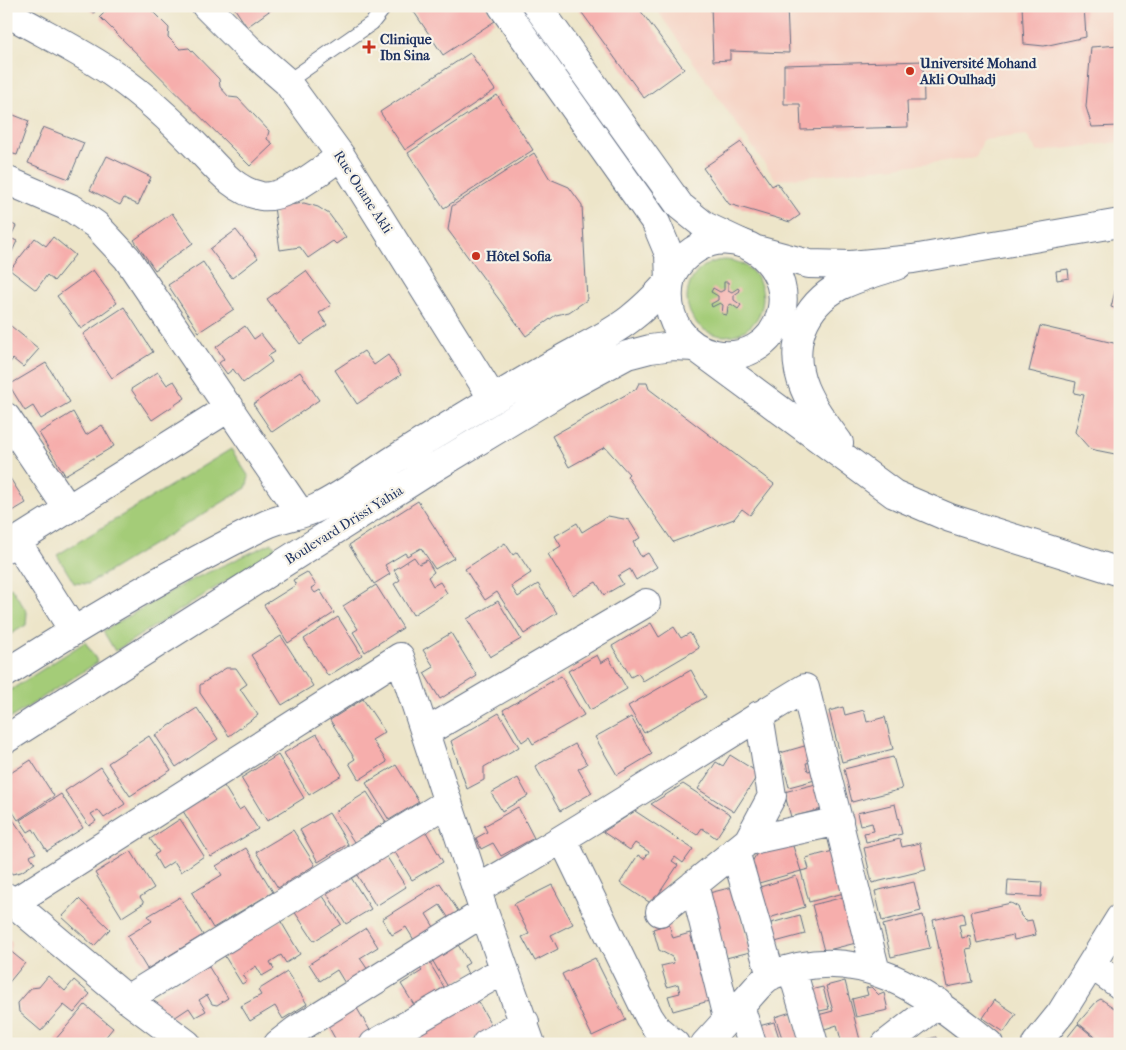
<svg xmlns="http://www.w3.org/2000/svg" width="1126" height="1050" font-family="'IM FELL French Canon',serif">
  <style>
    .built { fill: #f6d2c3 }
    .green { fill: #a4cc78; stroke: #607e6b }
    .building { fill: #f6aeac }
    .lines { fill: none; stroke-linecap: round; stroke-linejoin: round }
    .service-casing { stroke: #646f83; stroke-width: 16 }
    .minor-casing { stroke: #646f83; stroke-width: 30 }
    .secondary-casing { stroke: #646f83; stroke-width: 30 }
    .service { stroke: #fff; stroke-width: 14 }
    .minor { stroke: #fff; stroke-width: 28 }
    .secondary { stroke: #fff; stroke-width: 28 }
    .poi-dot { fill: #c8321e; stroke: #f7f3e8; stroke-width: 2 }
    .labels { text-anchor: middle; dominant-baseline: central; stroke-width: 4.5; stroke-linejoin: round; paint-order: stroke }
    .poi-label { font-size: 14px; font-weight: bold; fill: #1b2f5e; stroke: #f7f3e8; text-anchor: start }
    .street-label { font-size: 14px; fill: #1b2f5e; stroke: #f7f3e8 }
  </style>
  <rect width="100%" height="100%" fill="#f7f3e8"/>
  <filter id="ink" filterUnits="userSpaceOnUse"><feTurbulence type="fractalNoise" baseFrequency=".02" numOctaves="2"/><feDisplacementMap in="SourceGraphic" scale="10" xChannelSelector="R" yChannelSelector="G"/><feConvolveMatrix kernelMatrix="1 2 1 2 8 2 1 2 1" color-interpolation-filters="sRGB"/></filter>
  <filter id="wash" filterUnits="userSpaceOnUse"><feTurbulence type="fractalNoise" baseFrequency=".0096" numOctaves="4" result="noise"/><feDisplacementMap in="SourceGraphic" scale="20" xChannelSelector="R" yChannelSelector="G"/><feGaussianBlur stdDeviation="1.12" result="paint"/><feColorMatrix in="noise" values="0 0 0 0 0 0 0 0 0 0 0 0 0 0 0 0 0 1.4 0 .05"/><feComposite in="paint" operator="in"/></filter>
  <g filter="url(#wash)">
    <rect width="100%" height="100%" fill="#ede5c9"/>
    <path class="built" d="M654,6H1120V142L1038,152L1026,135L983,140L976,158L776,180Z"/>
    <path class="green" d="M687 298a38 38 0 1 1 76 0a38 38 0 1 1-76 0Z
      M231,449L249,477L246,488L88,584L74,583L57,555Z
      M272,543L277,549L115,651L103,631L187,582Z
      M11,587L27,612L26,625L6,637V590Z
      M85,642L98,662L6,721V693Z"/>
    <g id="blocks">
      <path class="building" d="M83,6H98L94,13Z
        M111,6H147L169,28L168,37L180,49L189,48L219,79L220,87L229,97L238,98L269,131L267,139L273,144L250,166L100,17Z
        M233,6H276L247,27Z
        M410,6H486L495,21L443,55Z
        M577,6H637L684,69L644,98Z
        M711,6H787L789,53L730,51V60L713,61Z
        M1022,6H1084L1086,37L1044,46L1024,44Z
        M1120,45V126L1092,127L1086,107L1091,47Z
        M470,53L495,90L405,150L380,112Z
        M923,61L924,101H907L908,127L801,130L800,104H784V65Z
        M497,95L533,150L444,208L408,153Z
        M6,112L29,121L17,155L6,152Z
        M43,127L84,143L69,179L28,163Z
        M741,142L772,186L777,183L800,215L790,222L729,204L703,168Z
        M534,153L550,179L569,187L582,205L587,300L569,312L556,315L526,336L448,230L452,206Z
        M107,156L151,177L138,205L124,198L120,205L90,190Z
        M304,203L318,207L329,214L346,237L336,244L333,241L308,258L300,247L280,250L274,207Z
        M172,213L193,243L155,270L134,240Z
        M6,221L16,226L10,238L17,241L10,256L6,254Z
        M236,230L258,258L232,278L210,249Z
        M53,237L75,255L54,281L47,275L36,290L10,270L35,238L46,246Z
        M203,262L234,309L199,332L168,285Z
        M1068,269L1069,278L1057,280L1056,271Z
        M93,270L117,303L81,329L57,296Z
        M306,271L331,305L319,313L327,325L300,344L267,299Z
        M1120,272V310L1111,307Z
        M724,282H728V290L732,292L738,288L740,291L734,295V300L741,305L738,309L731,304L728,306L727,315L722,314L723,305L720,303L712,307L711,304L718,300V296L711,292L713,288L720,292L724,290Z
        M124,307L153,352L112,378L83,334Z
        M6,322L39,349L23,367L13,359L6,367Z
        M245,326L254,339L261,334L275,352L268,356L272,362L243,383L233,369L227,374L219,363L224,359L216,347Z
        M1040,326L1118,344L1120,339V455L1090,449L1075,432L1084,395L1074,393L1076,382L1029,371Z
        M364,351L374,365L388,355L401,375L357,404L335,370Z
        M46,363L70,402L41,419L33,406L25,411L9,385Z
        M158,372L167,385L174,381L185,398L152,420L131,389Z
        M300,372L319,400L272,432L253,404Z
        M639,383H647L649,389L774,484L750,515L742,509L734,519L673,542L627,476L629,474L605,447L569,467L552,436L636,389Z
        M73,412L86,435L102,425L114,446L65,475L39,433Z
        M6,472L26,503L6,515Z
        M418,501L454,558L435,569L421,548L407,556L405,553L385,565L390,574L374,584L349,545Z
        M608,516L629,520L640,538L633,542L641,557L648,553L657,567L636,580L630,569L618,576L623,584L604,595L596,582L573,595L548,554L561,546L555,536L577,523L582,532Z
        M505,543L513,555L517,552L531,573L511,586L518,597L538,584L557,613L524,634L497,592L485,600L465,569Z
        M414,557L419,564L427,560L434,572L428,577L433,586L440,582L447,593L413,615L394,584L400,580L394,570Z
        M307,572L316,585L311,588L315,593L320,590L334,613L288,643L264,605L296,585L293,580Z
        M376,585L403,628L365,652L353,632L358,629L343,606Z
        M498,601L521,639L490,657L467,619Z
        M338,617L362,655L328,676L304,639Z
        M651,623L659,637L674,627L681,638L690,633L699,648L643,681L638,673L631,677L612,646Z
        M451,633L477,676L440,699L424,673L434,667L423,650Z
        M281,636L313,686L282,705L251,655Z
        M597,655L601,663L609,658L627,689L590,710L568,671Z
        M226,668H236L247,684L240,689L258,715L229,736L200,693V685Z
        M691,670L706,697L644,733L628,706Z
        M561,676L584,715L533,744L529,737L522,742L503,710Z
        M363,699L385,732L372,740L387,762L359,780L349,763L355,759L330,720Z
        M843,707L845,715L864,710L867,722L885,717L893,749L842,762L829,711Z
        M197,708L218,739L176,767L155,735Z
        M499,713L519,747L484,767V780L467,789L451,741Z
        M631,717L652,754L617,775L595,737Z
        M317,734L342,775L309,795L284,753Z
        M149,736L171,770L130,796L108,763Z
        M575,744L587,764L578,769L592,793L560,811L535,766Z
        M808,745L813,762L806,763L808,771L813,770L815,780L789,787L780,753Z
        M278,755L304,798L267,821L241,778Z
        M730,755L759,773L734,812L698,789L716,762L723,766Z
        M893,757L902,789L852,802L844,769Z
        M31,760L54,796L18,820L11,809L6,812V776Z
        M396,765L419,802L389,820L366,783Z
        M101,767L125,804L104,818L98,810L91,814L96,821L89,826L65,791Z
        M518,778L528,796L502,811L491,793Z
        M683,784L731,815L716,838L702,828L697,835L651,804Z
        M816,784L822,809L791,817L784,792Z
        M224,786L239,810L244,807L258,829L211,857L183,811Z
        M367,792L386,822L354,842L335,812Z
        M61,794L83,828L47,851L33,829L28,832L20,820Z
        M895,804L902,834L866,842L864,833L874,831L872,823L860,826L857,813Z
        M518,807L534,838L501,856L493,843L481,849L476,838L487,832L484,826Z
        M635,811L693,849L683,863L675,857L672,861L678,865L652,904L620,883L638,855L644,859L649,852L635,843L630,850L603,832Z
        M329,813L348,844L318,862L300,830Z
        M9,814L36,853L30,856L35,863L21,872L12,874L6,865V816Z
        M180,819L204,856L181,872L174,861L162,869L154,855L159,852L150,839Z
        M293,830L315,865L278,888L256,852Z
        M425,830L443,862L412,880L393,849Z
        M900,839L902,847L920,843L926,870L872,883L864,848Z
        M792,843L801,871L759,883L752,862L757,853Z
        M246,848L273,892L213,928L192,893L222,875L216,866Z
        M131,851L154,888L140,897L144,903L122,917L95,873Z
        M833,851L844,893L809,902L801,871L809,869L806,858Z
        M385,854L406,887L376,906L355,872Z
        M350,876L371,909L346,924L325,891Z
        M796,876L805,907L769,918L760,887Z
        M1008,880L1042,882L1041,897L1007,895Z
        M914,882L921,911L882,921L875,891Z
        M440,883L460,914L450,920L440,905L426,914L434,927L414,940L406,927L392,935L382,919Z
        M552,885L573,924L551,935L558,949L535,961L522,937L529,934L514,904Z
        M733,887L750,952L726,958L709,893Z
        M321,893L341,924L314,941L294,911Z
        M180,897L203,935L147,969L127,936L152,921L148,916Z
        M844,897L856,943L824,951L812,905Z
        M79,899L110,929L94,946L62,917Z
        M1011,903L1018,907L1021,916L1026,921L1032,920L1036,935L1014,940L1013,935L977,943L970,912Z
        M963,913L965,924L959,925L962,938L970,936L972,948L966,949L973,982L947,987L933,920Z
        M800,915L805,934L775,942L771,923Z
        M923,915L930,948L891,957L883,925Z
        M280,920L300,954L286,963L281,955L270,962L274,969L262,976L256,966L243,975L247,981L242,984L224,955Z
        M669,924L673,938L690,933L709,1001L673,1011L668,996L680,993L678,984L667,987L661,966L674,963L672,957L659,950L653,929Z
        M366,928L378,947L360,958L368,970L346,985L337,970L320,981L309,964Z
        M6,937L12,942L9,950L25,963L6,986Z
        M457,943L469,963L464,966L468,974L448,987L431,958Z
        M595,958L626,1020L592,1036L562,974Z
        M428,960L444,987L426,998L428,1001L416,1008L401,984L422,971L418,966Z
        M207,964L228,998L217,1005L212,1004L207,995L199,1000L206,1011L195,1017L189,1008L174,1018L151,999Z
        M287,972L307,1004L283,1019L275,1006L250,1021L241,1006L261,995L258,990Z
        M48,976L65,991L74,980L90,994L74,1013L64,1005L41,1031L19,1012L18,1003L31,988L39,987Z
        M845,981L861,1044H842L837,1025L822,1030L818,1015L833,1011L826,986Z
        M823,987L829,1009L815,1012L810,990Z
        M871,987L879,995L884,993L888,1010L856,1017L852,999L868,995L866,988Z
        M476,998L493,1028L465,1044H424L416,1030Z
        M1101,999L1120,1012V1044H1104L1078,1023L1097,1001Z
        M995,1000L1016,1014L1004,1032L983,1018Z
        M85,1005L113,1028L100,1044H59L55,1040Z
        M355,1005L371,1032L352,1044H338L326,1022Z
        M791,1012L801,1044H784L775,1017Z
        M774,1022L781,1044H765L759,1026Z
        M1078,1024L1102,1044H1062Z
        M936,1037L937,1044H913V1043Z"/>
    </g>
  </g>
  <g filter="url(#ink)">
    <use href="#blocks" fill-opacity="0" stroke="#646f83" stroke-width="1"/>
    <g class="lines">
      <g class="service-casing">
        <path id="service" d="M287,82L372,23L383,9L381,6"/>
      </g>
      <g class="minor-casing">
        <path id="minor" d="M206,6L248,48L287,82L341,156L493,399
          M502,6L656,223L669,254L670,281
          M537,6L680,206L705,226L741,243
          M6,12C42,33 81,51 115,75C145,96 173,122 198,148C216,167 234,191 261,196C286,200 321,170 341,156
          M6,180L73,209L96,225L127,258L300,513
          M695,347L894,494L950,518L1120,572
          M6,417L68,509
          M839,443C813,408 786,373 802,328C809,310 823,295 840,286C858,277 879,272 898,265
          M17,542L73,630
          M6,548L230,407
          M426,732L646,603
          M563,840L649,1017L657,1029L675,1044
          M748,841L772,796L759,715
          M735,851L771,976
          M694,884L726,1014
          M477,889C589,826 695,754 805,688L876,972
          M6,897L127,999L187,1044
          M13,903L400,657L484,912L531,1044
          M660,912L748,841L839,821
          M1092,965L1120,985
          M792,970L814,1044
          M127,999L448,802
          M740,1006L752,1044
          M278,1044L296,1030L484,912
          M374,1044L504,970
          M486,1044L525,1022
          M705,1044L726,1021V1014C731,1011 737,1008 742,1004C751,996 761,980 772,975C859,940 925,992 989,1044
          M886,1044L939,1003
          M1036,1044L1061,1013L1120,918"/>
      </g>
      <g class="secondary-casing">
        <path id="secondary" d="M757,250L809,264L851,265L913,259L1120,223
          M6,673C90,620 175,569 263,526C281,517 300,516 317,508C344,495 370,475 395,459C453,423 511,387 571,354C591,343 612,333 630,319C643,309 656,296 667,284C671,280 672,274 675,269C684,255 700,244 716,241C756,235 791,274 781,313C763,382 656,363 670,281
          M6,739L422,475L564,389L627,355L650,349L673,346L695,347"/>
      </g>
      <use href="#service" class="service"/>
      <use href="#minor" class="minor"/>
      <use href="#secondary" class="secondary"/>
    </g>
  </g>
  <g class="poi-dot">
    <path d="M366.5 39.5h5v5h5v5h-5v5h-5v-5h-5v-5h5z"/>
    <circle cx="910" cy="71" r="5"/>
    <circle cx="476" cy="256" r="5"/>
  </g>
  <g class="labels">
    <g class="poi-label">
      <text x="380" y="39">Clinique<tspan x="380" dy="16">Ibn Sina</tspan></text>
      <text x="920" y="63">Université Mohand<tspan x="920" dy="16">Akli Oulhadj</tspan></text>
      <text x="486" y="256">Hôtel Sofia</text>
    </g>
    <g class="street-label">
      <text transform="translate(363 192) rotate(57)">Rue Ouane Akli</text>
      <text transform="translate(344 525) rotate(-32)">Boulevard Drissi Yahia</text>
    </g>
  </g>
  <rect width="1126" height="1050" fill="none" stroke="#f7f3e8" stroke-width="25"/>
</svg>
